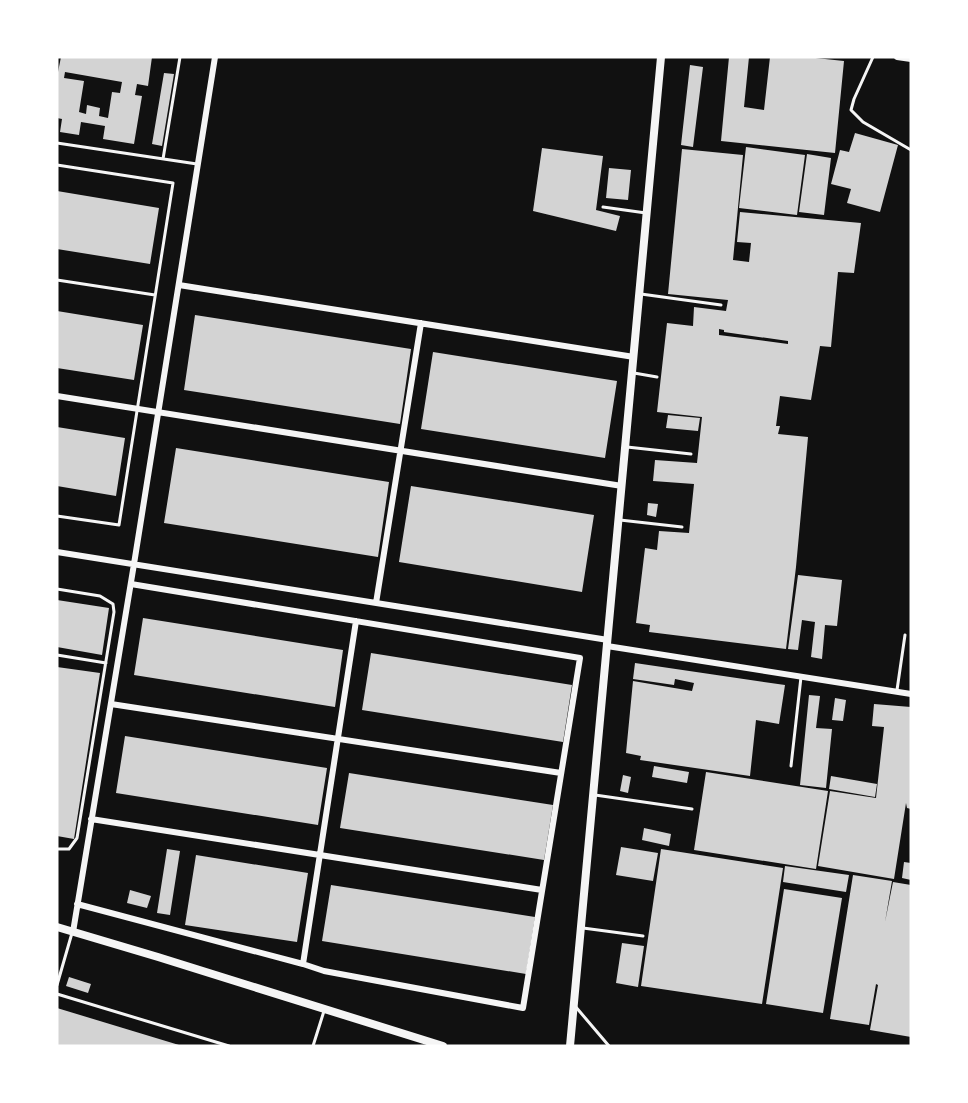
<svg xmlns="http://www.w3.org/2000/svg" width="968" height="1103" font-family="Raleway,sans-serif">
  <style>
    .building { fill: #d3d3d3; fill-rule: evenodd }
    .lines { fill: none; stroke-linecap: round; stroke-linejoin: round }
    .service { stroke: #f5f5f5; stroke-width: 3 }
    .minor { stroke: #f5f5f5; stroke-width: 6 }
    .tertiary { stroke: #f5f5f5; stroke-width: 8 }
  </style>
  <rect width="100%" height="100%" fill="#111"/>
  <path class="building" d="M61,57H152L148,86L137,84L135,95L142,96L134,144L103,139L105,126L81,122L79,135L60,132L62,119L57,118V77ZM65,72L122,82L120,93L112,92L108,118L99,116L100,108L87,105L86,114L79,112L84,81L64,78Z
    M729,57H749L744,107L764,110L770,57H806L844,61L835,153L721,141Z
    M690,65L703,67L693,147L681,145Z
    M164,73L174,74L162,146L152,144Z
    M855,133L898,145L880,212L847,203L851,189L831,184L840,150L849,152Z
    M746,147L805,155L797,215L739,208Z
    M542,148L603,156L596,210L620,216L616,231L533,211Z
    M682,149L743,155L733,260L749,262L751,243L737,242L740,212L861,223L854,273L838,272L831,347L820,346L811,400L780,396L776,426H780L778,434L808,437L796,567L786,649L649,632L650,625L636,623L645,548L657,550L659,531L689,533L694,484L653,481L655,460L697,463L702,417L657,412L667,323L693,326L694,307L726,311L728,300L668,294ZM719,329L724,330V332L788,341V344L719,335Z
    M807,154L831,158L824,215L799,212Z
    M609,168L631,170L628,200L606,198Z
    M57,191L159,208L150,264L57,249Z
    M57,311L143,325L134,380L57,368Z
    M195,315L411,349L400,424L184,390Z
    M433,352L617,381L605,458L421,429Z
    M668,415L700,418L698,431L666,428Z
    M57,427L125,438L116,496L57,486Z
    M176,448L389,482L378,557L164,523Z
    M411,486L594,515L582,592L399,562Z
    M648,503L658,504L656,517L647,515Z
    M798,575L842,580L837,626L825,625L822,659L811,657L815,622L802,620L798,650L788,649Z
    M57,600L109,608L102,655L57,647Z
    M143,618L343,650L335,707L134,675Z
    M371,653L572,685L563,742L362,710Z
    M635,663L785,685L779,724L756,720L750,776L640,760L641,756L626,753L633,681L692,691L694,683L675,679L674,685L633,679Z
    M57,667L100,673L74,839L57,836Z
    M809,695L820,696L816,728L832,729L826,788L800,785Z
    M835,698L846,700L843,721L832,720Z
    M874,704L911,707V809L907,808L906,803L894,879L818,866L830,791L876,798L884,727L872,726Z
    M125,736L327,768L318,825L116,793Z
    M654,766L689,772L687,783L652,777Z
    M706,772L828,791L816,869L694,850Z
    M349,773L553,805L544,860L340,828Z
    M623,775L631,777L628,793L620,791Z
    M831,776L877,784L875,797L829,789Z
    M644,828L671,834L669,846L642,840Z
    M621,847L658,853L653,881L616,875Z
    M167,849L180,851L170,915L157,913Z
    M661,849L783,868L762,1004L641,986Z
    M196,855L308,873L297,942L185,925Z
    M904,862L911,863V880L902,878Z
    M785,866L849,875L846,892L783,882Z
    M853,875L892,881L885,922L893,882L911,885V1037L870,1030L878,985L876,984L869,1025L830,1019Z
    M331,885L535,917L526,974L322,941Z
    M784,889L842,898L823,1013L766,1004Z
    M130,890L151,896L147,908L127,903Z
    M622,943L644,946L638,987L616,983Z
    M69,977L91,984L88,993L66,986Z
    M57,1008L179,1045V1046H57Z"/>
  <g class="lines">
    <path class="service" d="M873,57L854,99L851,110L863,122L911,150
      M57,143L197,164
      M163,159L180,57
      M57,165L173,183L119,525L57,516
      M603,207L646,213
      M57,280L155,295
      M641,294L721,305
      M634,373L657,377
      M627,447L691,454
      M620,520L682,527
      M57,589L100,596L113,604L114,612L77,838L69,849H57
      M57,655L106,663
      M897,690L905,635
      M791,766L801,677
      M595,795L692,809
      M583,928L643,936
      M57,985L72,933
      M57,994L229,1046
      M575,1006L609,1046
      M313,1046L324,1011"/>
    <path class="minor" d="M897,57L911,59
      M179,285L634,357
      M57,396L622,486
      M57,552L608,640
      M131,584L580,658L523,1008L324,971L303,964
      M376,603L421,323
      M607,646L911,694
      M111,704L561,773
      M91,819L542,890
      M77,904L303,964L356,621
      M73,932L134,564L215,57"/>
    <path class="tertiary" d="M57,927L158,957L443,1046
      M570,1046L661,57"/>
  </g>
  <rect width="968" height="1103" fill="none" stroke="#ffffff" stroke-width="117"/>
</svg>
